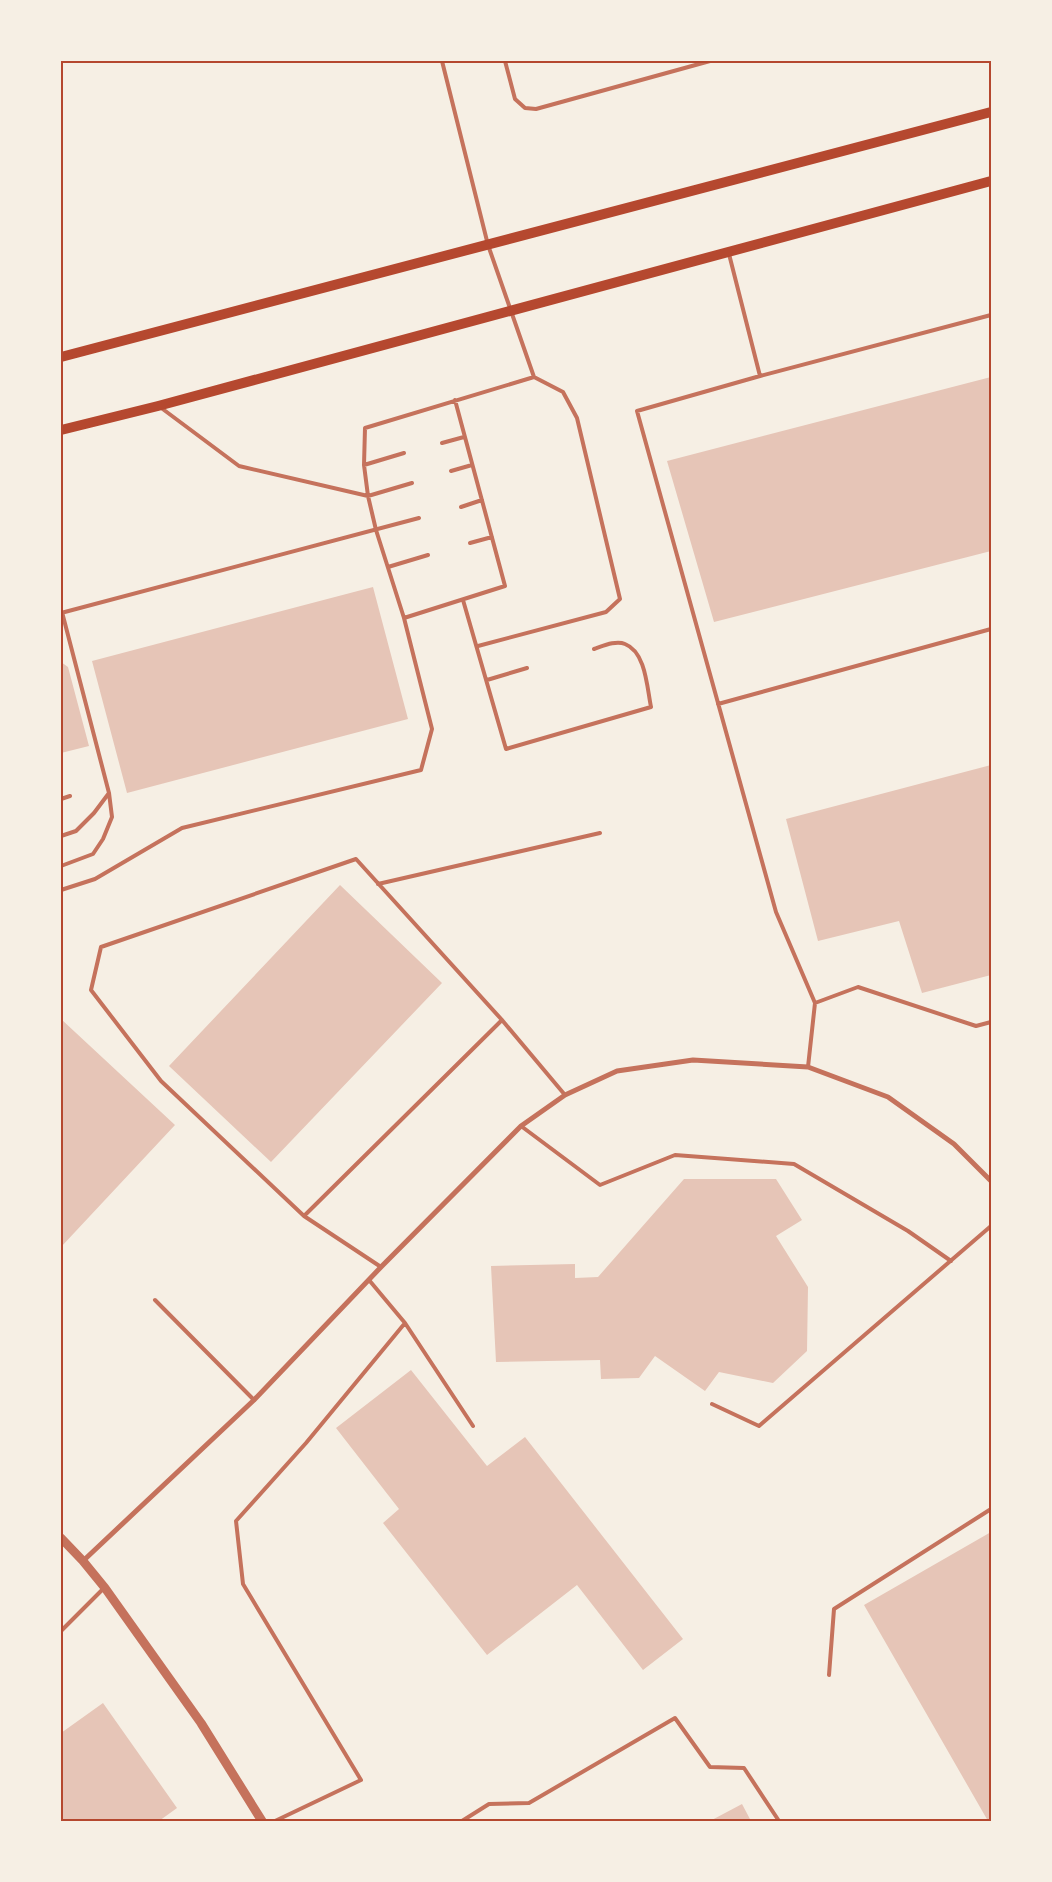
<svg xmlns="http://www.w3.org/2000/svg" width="1052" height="1882" font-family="'DejaVu Sans',sans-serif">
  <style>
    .building { fill: #e6c5b7 }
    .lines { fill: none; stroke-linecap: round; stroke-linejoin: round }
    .service { stroke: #c5725c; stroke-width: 4 }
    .minor { stroke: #c5725c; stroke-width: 5 }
    .tertiary { stroke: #c5725c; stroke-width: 9 }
    .secondary { stroke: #b5482f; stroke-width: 10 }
    .neatline { fill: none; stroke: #b5482f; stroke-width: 2 }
  </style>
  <rect width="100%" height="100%" fill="#f6efe4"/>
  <path class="building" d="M991,377V551L714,622L667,461Z
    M373,587L408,719L127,793L92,661Z
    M61,662L68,667L89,746L61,753Z
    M991,765V975L922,993L899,921L818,941L786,819Z
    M340,885L442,983L271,1162L169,1066Z
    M61,1019L175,1125L61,1247Z
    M684,1179H776L802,1220L776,1236L808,1287L807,1351L773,1383L719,1372L705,1391L655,1356L639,1378L601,1379L600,1360L496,1362L491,1266L575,1264V1278L598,1277Z
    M411,1370L487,1466L525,1437L683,1639L643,1670L577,1585L487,1655L383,1523L399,1509L336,1428Z
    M991,1532V1821H988L864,1605Z
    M103,1703L177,1808L159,1821H61V1733Z
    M742,1804L751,1821H710Z"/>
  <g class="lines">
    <path class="service" d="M442,61L488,245L534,377L563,392L577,418L620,599L606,612L478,646
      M505,61L515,99L525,108L536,109L710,61
      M729,254L760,376
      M160,407L239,466L368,496L412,483
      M442,443L464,437
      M364,465L404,453
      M451,471L472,465
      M461,507L482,500
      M470,543L492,537
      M388,567L428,555
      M463,600L506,749L651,707C647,688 646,652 625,644C616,640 603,646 594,649
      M61,613L419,518
      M404,618L505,586L455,400
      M487,680L527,668
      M718,704L991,629
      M61,799L70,796
      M61,836L76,831L94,813L109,793
      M61,866L93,854L103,839L112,817L109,793L62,612
      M378,884L600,833
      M61,890L95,879L182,828L421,770L432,729L404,618L376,530L368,496L364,465L365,428L534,377
      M815,1003L776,912L637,411L760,376L991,315
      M808,1067L815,1003L858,987L976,1026L991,1022
      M521,1126L600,1185L675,1155L794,1164L908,1231L951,1261
      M304,1216L502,1020
      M381,1267L304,1216L161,1081L91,990L101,947L356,859L502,1020L565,1095
      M369,1280L405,1323L473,1426
      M155,1300L254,1400
      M712,1404L759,1426L991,1226
      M61,1631L104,1588
      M829,1675L834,1609L991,1509
      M275,1821L361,1780L243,1584L236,1521L306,1443L405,1323
      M462,1821L489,1804L529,1803L675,1718L710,1767L744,1768L779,1821"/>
    <path class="minor" d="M83,1561L254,1400L381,1267L521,1126L565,1095L617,1071L693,1060L808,1067L888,1097L954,1144L991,1181"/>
    <path class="tertiary" d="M61,1538L83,1561L105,1588L201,1723L262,1821"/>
    <path class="secondary" d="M61,357L991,112
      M61,430L158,406L991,181"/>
  </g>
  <rect width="1052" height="1882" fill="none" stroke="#f6efe4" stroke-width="125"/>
  <rect x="62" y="62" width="928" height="1758" class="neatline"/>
</svg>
